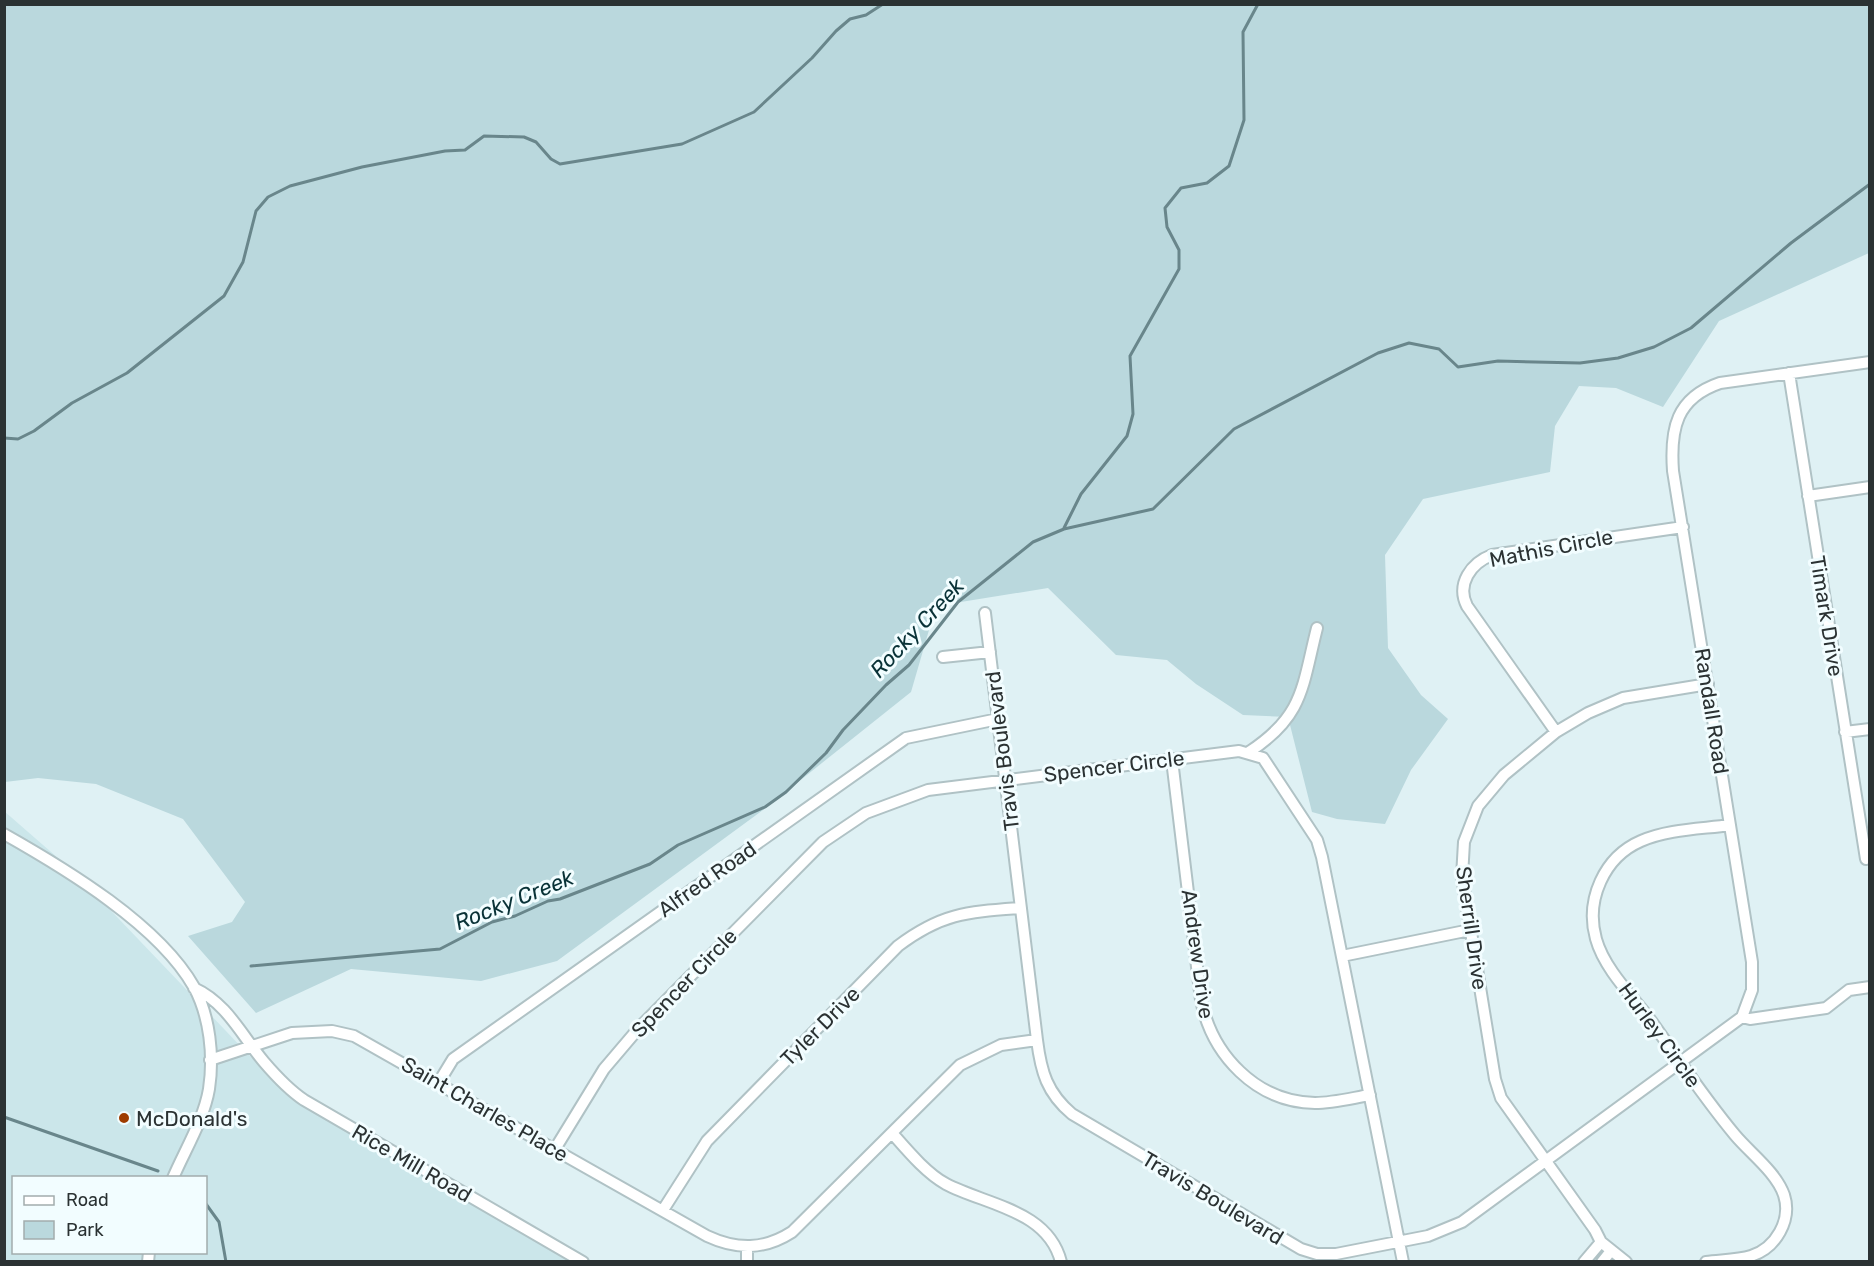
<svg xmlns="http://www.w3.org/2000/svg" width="1874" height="1266" font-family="Rubik,sans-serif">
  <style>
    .built { fill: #cbe6ea; fill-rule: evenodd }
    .green { fill: #bad8dd }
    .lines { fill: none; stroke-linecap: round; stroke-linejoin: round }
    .stream { stroke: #69868b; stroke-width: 3 }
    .minor-casing { stroke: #b0c2c5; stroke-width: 14 }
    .minor { stroke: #fff; stroke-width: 10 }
    .poi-dot { fill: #9e3c00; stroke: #f2fdff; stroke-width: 2 }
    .labels { text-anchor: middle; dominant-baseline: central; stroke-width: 6; stroke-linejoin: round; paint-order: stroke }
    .street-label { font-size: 21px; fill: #2b3233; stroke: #f2fdff }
    .poi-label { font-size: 21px; fill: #2b3233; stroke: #f2fdff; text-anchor: start }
    .water-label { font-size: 22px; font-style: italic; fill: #093237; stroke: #f2fdff }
  </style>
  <rect width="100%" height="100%" fill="#dff1f4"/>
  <path class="built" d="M4,811L74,872L291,1099L577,1261H5ZM14,1178H206V1252H14Z"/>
  <path class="green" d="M5,5H1869V253L1719,321L1663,407L1616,388L1579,386L1555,426L1550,472L1423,499L1385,555L1388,648L1421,695L1448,719L1411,770L1385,824L1337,819L1312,812L1288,717L1243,715L1196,684L1167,660L1116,655L1048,588L936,606L911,692L763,810L557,961L481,981L351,969L256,1013L188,936L232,922L245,902L183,819L96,784L38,778L5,782Z"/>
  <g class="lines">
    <path class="stream" d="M4,438L18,439L34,431L72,403L127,373L224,296L243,262L256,211L268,197L290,186L362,167L445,151L465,150L484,136L524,137L536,142L551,159L560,164L682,144L754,112L812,58L836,31L850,19L866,15L883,4
      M1064,528L1081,494L1127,436L1133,414L1130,356L1179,269V250L1167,227L1165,208L1181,188L1207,183L1229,166L1244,120L1243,32L1258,4
      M251,966L440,949L492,922L515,916L548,901L560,899L650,864L678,845L765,807L786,792L826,753L843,730L886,685L909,665L958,602L1033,542L1064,529L1153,509L1234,429L1378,353L1409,343L1439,349L1458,367L1498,361L1580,363L1618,358L1654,347L1691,328L1791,243L1870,184
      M4,1117L158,1171
      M206,1204L219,1222L226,1262"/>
    <g class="minor-casing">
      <path id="minor" d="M1789,373L1866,859
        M1808,496L1870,487
        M985,613L1037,1040C1041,1072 1047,1093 1072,1114L1301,1249L1317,1254H1336L1428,1236L1462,1222L1742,1017L1750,1019L1826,1008L1849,990L1870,987
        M943,657L990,652
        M1556,732L1467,606C1456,584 1471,563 1492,555L1683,527
        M1845,732L1870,729
        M1249,752C1304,716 1302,687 1317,628
        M1172,760L1201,1000C1212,1055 1256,1102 1315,1103C1333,1103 1352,1098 1370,1095
        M4,834C66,869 159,925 194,987C210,1017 214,1056 209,1089C204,1119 185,1150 173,1178
        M1342,956L1470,930
        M194,988C227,1003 242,1036 264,1062C276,1076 289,1090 304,1100L583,1262
        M1742,1017L1752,990V962L1673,471C1670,429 1676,398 1720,383L1870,362
        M210,1060L292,1033L332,1031L354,1036L707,1236C737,1250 764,1250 792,1232L960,1065L1001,1045L1037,1040
        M439,1082L453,1059L906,738L998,719
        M892,1133C907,1150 926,1173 946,1184C986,1205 1048,1210 1061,1262
        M555,1149L604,1069L638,1029L823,842L866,813L928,790L1239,751L1263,758L1317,840L1322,857L1403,1262
        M663,1210L707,1141L898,946C942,913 967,912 1021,908
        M747,1247V1262
        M148,1262L149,1252
        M1584,1262L1601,1242
        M1602,1262L1610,1252
        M1626,1262L1601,1242L1595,1230L1501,1098L1495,1079L1462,877L1464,842L1478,806L1504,775L1556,732L1588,713L1623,698L1708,684
        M1706,1262C1721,1260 1738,1260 1751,1256C1776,1248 1792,1220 1784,1195C1776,1172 1750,1153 1735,1135C1704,1098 1677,1057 1649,1018C1631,995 1604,968 1596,939C1585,900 1604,857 1641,841C1668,829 1702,829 1730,825"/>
    </g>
    <use href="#minor" class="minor"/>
  </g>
  <circle class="poi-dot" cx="124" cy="1118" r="6"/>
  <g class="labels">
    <g class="street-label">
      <text transform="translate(1551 548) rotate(-11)">Mathis Circle</text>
      <text transform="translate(1827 616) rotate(81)">Timark Drive</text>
      <text transform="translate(1712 711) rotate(81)">Randall Road</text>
      <text transform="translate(1002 751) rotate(-97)">Travis Boulevard</text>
      <text transform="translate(1114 766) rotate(-7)">Spencer Circle</text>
      <text transform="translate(707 879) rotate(-35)">Alfred Road</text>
      <text transform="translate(1472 928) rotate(82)">Sherrill Drive</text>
      <text transform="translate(1198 954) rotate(82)">Andrew Drive</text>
      <text transform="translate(684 983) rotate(-46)">Spencer Circle</text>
      <text transform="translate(820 1026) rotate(-45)">Tyler Drive</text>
      <text transform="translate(1660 1035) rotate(54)">Hurley Circle</text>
      <text transform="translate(485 1109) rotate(30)">Saint Charles Place</text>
      <text transform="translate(412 1163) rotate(30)">Rice Mill Road</text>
      <text transform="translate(1213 1198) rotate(31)">Travis Boulevard</text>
    </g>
    <g class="poi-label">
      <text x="136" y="1118">McDonald's</text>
    </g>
    <g class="water-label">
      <text transform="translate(917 628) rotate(-47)">Rocky Creek</text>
      <text transform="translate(514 900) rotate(-22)">Rocky Creek</text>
    </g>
  </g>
  <rect width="1874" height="1266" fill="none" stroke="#2b3233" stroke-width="12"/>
  <rect x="12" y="1176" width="195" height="78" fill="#f2fdff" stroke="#a2acad" stroke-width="1.5"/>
  <rect x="24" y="1196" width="30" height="9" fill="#ffffff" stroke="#a2acad" stroke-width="1.5"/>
  <text x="66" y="1206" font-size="18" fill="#2b3233">Road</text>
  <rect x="24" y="1221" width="30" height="18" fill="#bad8dd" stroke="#a2acad" stroke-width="1.5"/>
  <text x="66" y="1236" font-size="18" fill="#2b3233">Park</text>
</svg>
